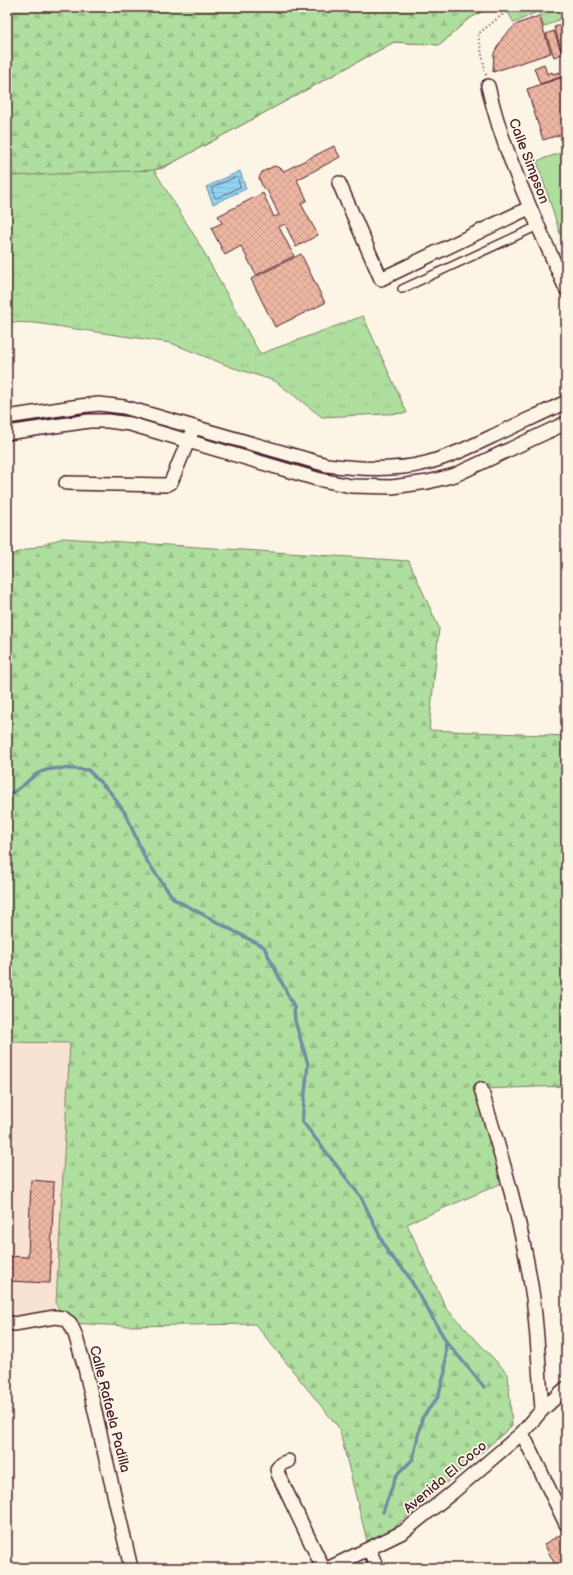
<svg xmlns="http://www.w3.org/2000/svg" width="573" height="1575" font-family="'Balsamiq Sans',sans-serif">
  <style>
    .built { fill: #f8e2d1 }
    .grass { fill: url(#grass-tufts); stroke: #7c7f65 }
    .forest { fill: url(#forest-firs); stroke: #7c7f65 }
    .pitch { fill: #afdf9f; stroke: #7c7f65 }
    .water { fill: url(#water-rules); stroke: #738ca2 }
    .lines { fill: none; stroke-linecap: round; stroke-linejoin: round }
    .shore { stroke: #66687a; stroke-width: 1 }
    .stream { stroke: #738ca2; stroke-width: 3.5 }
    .building { fill: url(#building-cross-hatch); stroke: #4a1f2b }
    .service-casing { stroke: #4a1f2b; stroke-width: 10 }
    .minor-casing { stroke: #4a1f2b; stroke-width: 16 }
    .path { stroke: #4a1f2b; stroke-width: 2; stroke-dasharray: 1 3; stroke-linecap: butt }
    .service { stroke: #fcf5e5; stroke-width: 7 }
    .minor { stroke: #fcf5e5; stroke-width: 13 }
    .labels { text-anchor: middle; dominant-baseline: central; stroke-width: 3.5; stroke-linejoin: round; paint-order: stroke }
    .street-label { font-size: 14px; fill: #4a1f2b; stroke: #fcf5e5 }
  </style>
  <defs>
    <pattern id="grass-tufts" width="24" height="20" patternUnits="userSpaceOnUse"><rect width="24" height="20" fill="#afdf9f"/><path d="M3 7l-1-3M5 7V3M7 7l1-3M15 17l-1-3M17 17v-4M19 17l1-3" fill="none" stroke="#98bf89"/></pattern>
    <pattern id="forest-firs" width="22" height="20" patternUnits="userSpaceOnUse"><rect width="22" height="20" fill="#afdf9f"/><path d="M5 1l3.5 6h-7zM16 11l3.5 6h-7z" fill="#98bf89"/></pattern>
    <pattern id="water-rules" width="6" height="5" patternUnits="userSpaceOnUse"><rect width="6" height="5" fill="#8fd5f1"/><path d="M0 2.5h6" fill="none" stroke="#7db6cf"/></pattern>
    <pattern id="building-cross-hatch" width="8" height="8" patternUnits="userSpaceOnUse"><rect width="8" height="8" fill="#edb6a2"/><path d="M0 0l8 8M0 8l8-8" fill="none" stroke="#cd9c8c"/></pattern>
  </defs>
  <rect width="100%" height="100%" fill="#fcf5e5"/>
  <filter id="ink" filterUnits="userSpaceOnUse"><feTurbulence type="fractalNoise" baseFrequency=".025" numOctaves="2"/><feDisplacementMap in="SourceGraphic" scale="8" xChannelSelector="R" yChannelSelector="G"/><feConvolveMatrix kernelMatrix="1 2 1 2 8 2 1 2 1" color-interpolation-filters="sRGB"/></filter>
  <g filter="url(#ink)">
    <path class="built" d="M7,1042L70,1043L55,1317L7,1322Z"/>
    <path class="grass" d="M7,7H490L467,20L440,45L394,42L163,168L154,170L197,240L260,354L363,316L407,413L322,417L275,381L231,367L171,343L35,323L7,322Z
      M505,7H566V16L544,27L539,11L514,23Z"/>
    <path class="forest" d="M7,7H490L467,20L440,45L394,42L174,162L154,170L7,176Z
      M63,538L409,561L439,628L429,730L566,736V1086L482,1089L507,1181L407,1224L446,1308L508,1374L512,1426L369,1549L339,1428L255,1324L125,1326L70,1323L63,1318L56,1304L70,1043L7,1042V556Z"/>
    <path class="pitch" d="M566,151V245L563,243L537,161Z"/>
    <path class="water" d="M240,171L246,189L213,204L206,187Z"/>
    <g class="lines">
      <path class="shore" d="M236,177L238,179L240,187L217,198L215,197L212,190V188Z"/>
      <path class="stream" d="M7,795C18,792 26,782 35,775C50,765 71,769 88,770L110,792L125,813L146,860L174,899L264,947L294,1007L295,1021L308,1064L302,1121L361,1197L388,1253L406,1272L446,1341L484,1387
        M383,1512L396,1476L413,1459L422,1418L438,1397L445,1372L446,1341"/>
    </g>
    <path class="building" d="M539,16L551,53L493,72L494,53L503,37L517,24Z
      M566,24V63L554,27Z
      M554,31L562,54L554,57L546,34Z
      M544,64L547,74L552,72L553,74L559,72L561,77L540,84L534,68Z
      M566,76V133L543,140L527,89Z
      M334,146L340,157L297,180L307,200L301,204L318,235L296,247L285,224L279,227L294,256L256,275L241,246L225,255L211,228L222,223L218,216L263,193L274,217L279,215L267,190L263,188L259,178L262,172L274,166L280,168L284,171Z
      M301,254L325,303L275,327L251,279Z
      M31,1180L54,1182L50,1283L7,1281V1256L28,1257Z
      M560,1535L566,1546V1566L563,1568H557L544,1544Z"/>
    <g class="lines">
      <g class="service-casing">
        <path id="service" d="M402,289L538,226"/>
      </g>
      <g class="minor-casing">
        <path id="minor" d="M488,86C504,157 537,222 566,289
          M339,183L381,279L529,208
          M7,417L80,406L99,404L124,407L327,465C359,469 395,471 426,463C449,457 470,447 491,437C516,425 541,414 566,402
          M7,433L89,421H108L130,424L317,479L351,486L392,487L428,482L455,475L566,423
          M66,483L166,485L171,482L191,434
          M481,1089C502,1157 523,1227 533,1298C538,1335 539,1373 542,1410
          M7,1322L14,1324L55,1317L63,1318L70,1323L75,1334L85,1368L131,1568
          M522,1433L566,1524
          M288,1461L281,1464L277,1469L278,1474L323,1568
          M369,1549L377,1568
          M329,1568L403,1532L453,1492L522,1433L542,1410L566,1388"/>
      </g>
      <path class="path" d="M486,75L478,34L512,7"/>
      <use href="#service" class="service"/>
      <use href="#minor" class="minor"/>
    </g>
  </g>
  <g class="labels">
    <g class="street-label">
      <text transform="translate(529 161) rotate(69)">Calle Simpson</text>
      <text transform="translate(110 1409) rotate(76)">Calle Rafaela Padilla</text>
      <text transform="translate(445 1477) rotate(-40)">Avenida El Coco</text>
    </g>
  </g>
  <rect width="573" height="1575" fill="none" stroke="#fcf5e5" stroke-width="24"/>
  <rect x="12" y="12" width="549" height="1551" fill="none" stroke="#4a1f2b" stroke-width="1.5" filter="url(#ink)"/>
</svg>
